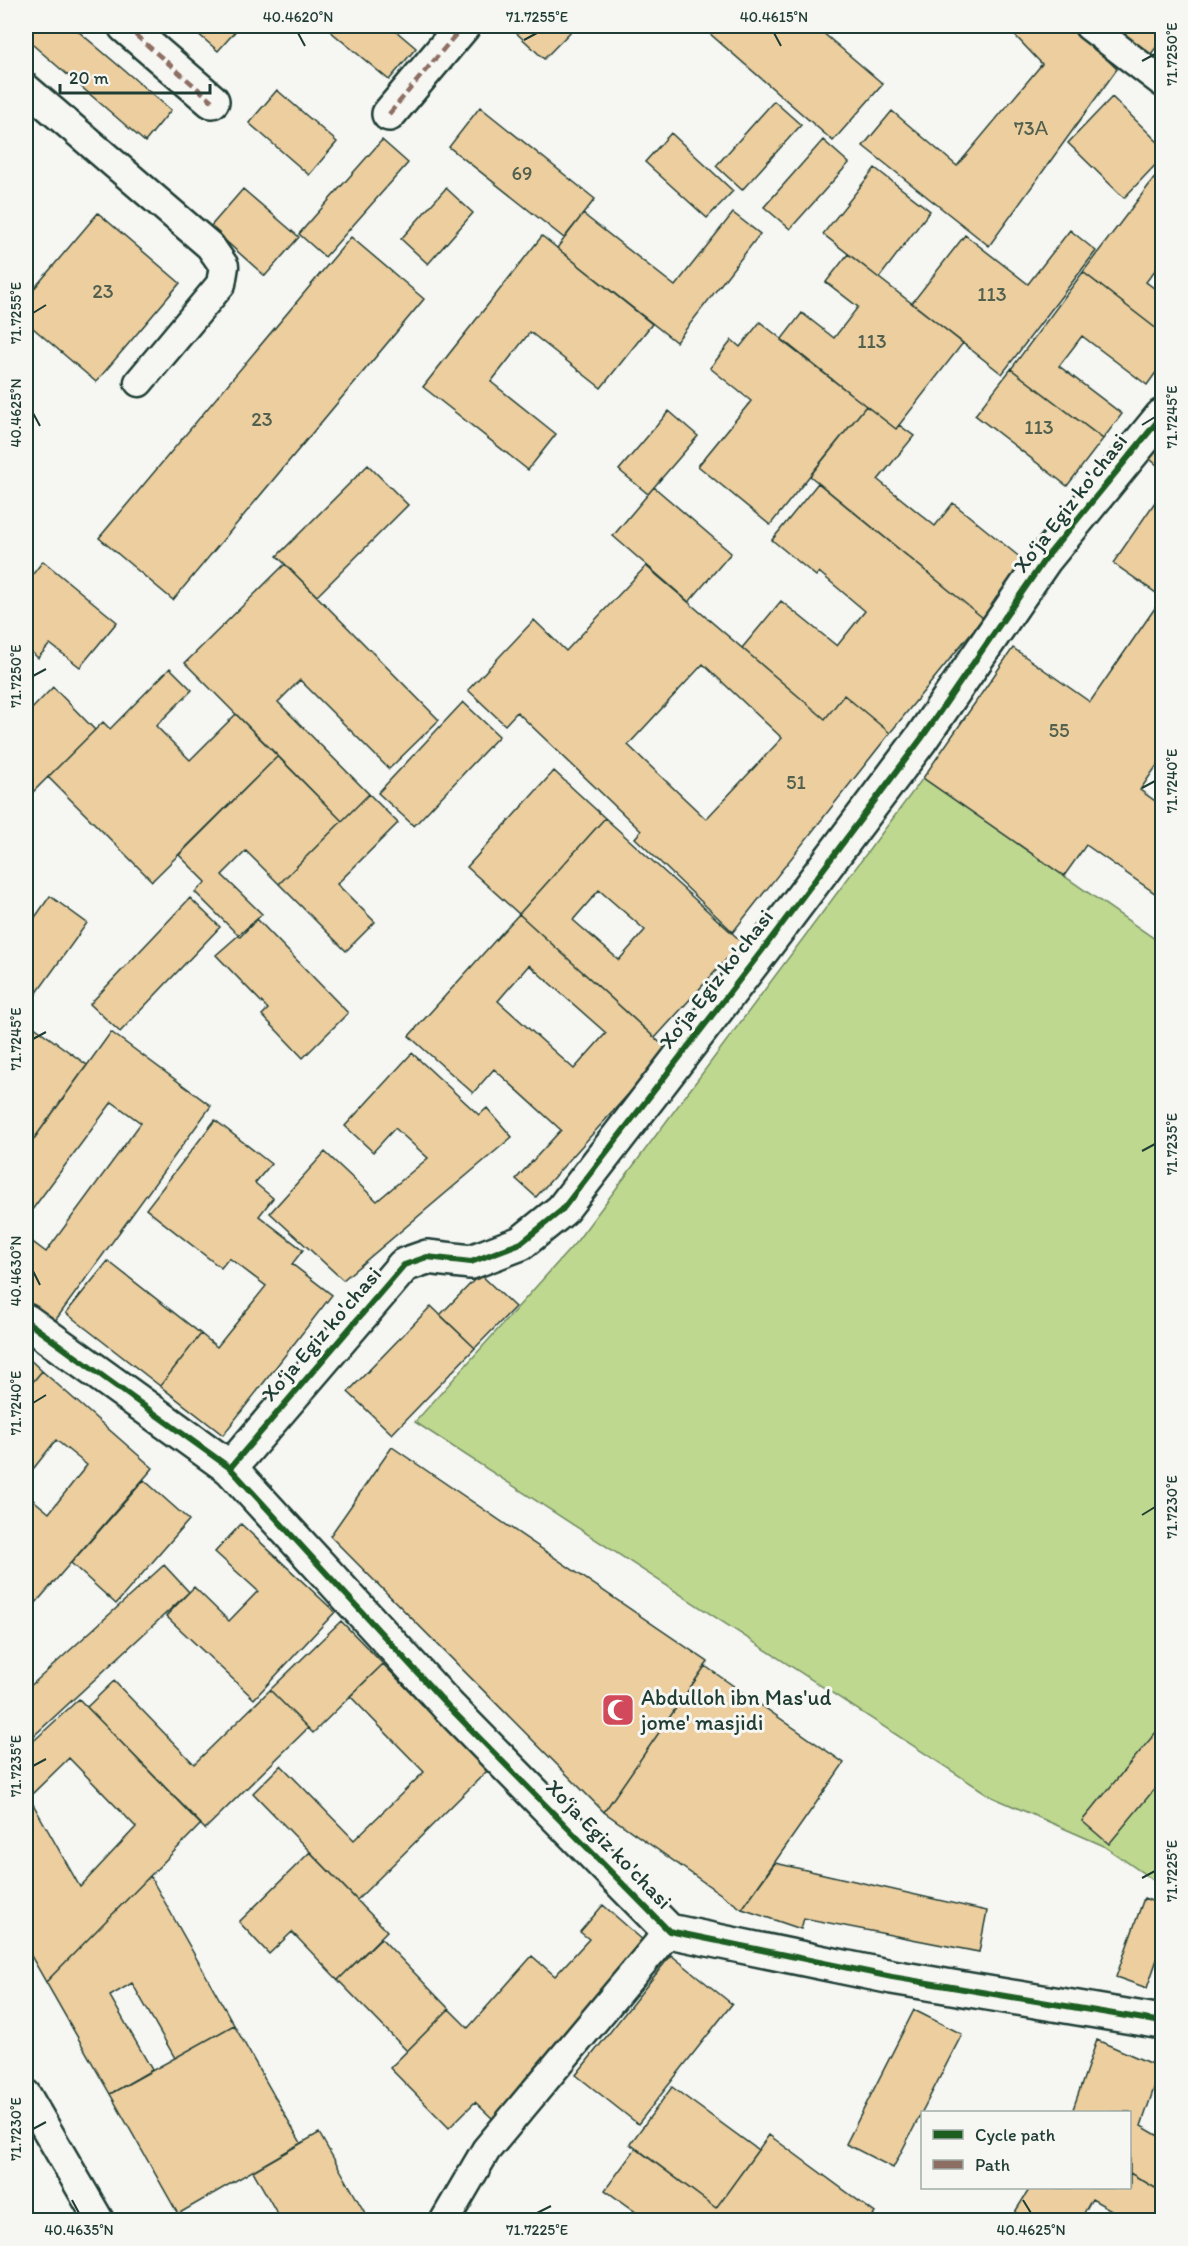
<svg xmlns="http://www.w3.org/2000/svg" width="1188" height="2246" font-family="Itim,sans-serif">
  <style>
    .green { fill: #bed88f; stroke: #6e8a62; stroke-width: 1.5 }
    .building { fill: #ecce9f; stroke: #1f3d34; stroke-width: 1.5; fill-rule: evenodd }
    .lines { fill: none; stroke-linecap: round; stroke-linejoin: round }
    .service-casing { stroke: #1f3d34; stroke-width: 33 }
    .minor-casing { stroke: #1f3d34; stroke-width: 38 }
    .service { stroke: #f6f6f2; stroke-width: 28 }
    .minor { stroke: #f6f6f2; stroke-width: 33 }
    .quiet { stroke: #8d6e63; stroke-width: 4.5; stroke-dasharray: 9 4.5; stroke-linecap: butt }
    .cycleway-casing { stroke: #f6f6f2; stroke-width: 10 }
    .cycleway { stroke: #1b5e20; stroke-width: 6 }
    .ticks { fill: none; stroke: #1f3d34; stroke-width: 2 }
    .labels { text-anchor: middle; dominant-baseline: central; stroke-width: 6; stroke-linejoin: round; paint-order: stroke }
    .number-label { font-size: 20px; fill: #52614f }
    .street-label { font-size: 22px; fill: #1f3d34; stroke: #f6f6f2 }
    .poi-label { font-size: 22px; fill: #1f3d34; stroke: #f6f6f2; text-anchor: start }
    .neatline { fill: none; stroke: #1f3d34; stroke-width: 2 }
    .ticks-label { font-size: 15px; text-anchor: middle; fill: #1f3d34 }
  </style>
  <rect width="100%" height="100%" fill="#f6f6f2"/>
  <filter id="ink" filterUnits="userSpaceOnUse"><feTurbulence type="fractalNoise" baseFrequency=".0167" numOctaves="2"/><feDisplacementMap in="SourceGraphic" scale="12" xChannelSelector="R" yChannelSelector="G"/><feConvolveMatrix kernelMatrix="1 2 1 2 8 2 1 2 1" color-interpolation-filters="sRGB"/></filter>
  <g filter="url(#ink)">
    <path class="green" d="M923,778L1162,944V1886L1102,1845L992,1797L415,1422L577,1241Z"/>
    <path class="building" d="M26,26H72L171,110L145,142L26,39Z
      M189,26H240L218,51Z
      M324,26H390L416,48L389,80Z
      M509,26H576L544,59Z
      M701,26H815L883,84L833,141Z
      M1006,26H1072L1117,69L989,246L863,146L892,111L957,166L1042,64Z
      M1108,26H1162V40L1147,59Z
      M277,90L337,142L309,175L249,123Z
      M1112,97L1162,146V158L1124,198L1068,143Z
      M774,101L801,125L742,190L716,166Z
      M480,107L595,199L564,238L449,147Z
      M671,133L733,191L707,218L645,162Z
      M382,140L408,163L325,257L299,234Z
      M823,140L849,163L790,229L764,207Z
      M875,168L930,211L879,278L823,234Z
      M1162,168V261L1146,282L1162,294V333L1083,272Z
      M446,188L473,213L428,264L401,239Z
      M243,189L299,237L265,276L210,227Z
      M98,213L180,283L96,382L26,322V298Z
      M733,213L760,234L676,342L557,248L583,214L675,286Z
      M1070,230L1096,251L1002,374L912,303L965,235L1028,284Z
      M542,236L652,324L601,388L530,332L491,382L556,434L528,470L423,387Z
      M351,237L424,299L173,600L99,538Z
      M848,254L963,343L896,429L781,340L802,313L834,338L858,307L826,282Z
      M1083,272L1162,333V364L1147,385L1082,336L1059,366L1122,414L1103,439L1011,369Z
      M760,322L866,406L770,525L698,466L751,401L710,368L732,340L740,347Z
      M1011,369L1103,439L1067,486L975,415Z
      M866,406L896,429L899,425L914,436L878,480L935,526L953,503L1027,563L983,618L810,476Z
      M669,411L698,436L648,494L619,470Z
      M1162,432V469L1145,455Z
      M368,465L408,505L317,596L277,556Z
      M818,483L983,618L890,733L844,695L825,719L742,648L781,601L837,646L865,611L819,572L816,576L772,540Z
      M654,487L731,553L689,602L613,536Z
      M1162,492V597L1113,563Z
      M43,561L117,622L80,667L50,644L38,658L26,647V634L31,628L26,623V583Z
      M285,564L439,720L389,769L300,680L278,702L369,794L342,821L185,663Z
      M646,566L825,719L844,695L890,733L733,932L635,838L641,831L517,712L505,725L468,690L534,620L566,651ZM703,664L782,738L706,819L628,745Z
      M1162,598V758L1140,790L1162,806V898L1086,845L1064,876L923,778L1013,648L1090,702Z
      M170,668L192,690L156,726L190,760L236,714L278,756L152,881L48,777L103,722L110,729Z
      M53,687L95,730L26,799V715Z
      M463,702L499,736L414,826L378,793Z
      M278,756L342,821L279,884L246,851L222,875L262,914L240,937L195,892L206,882L179,855Z
      M554,771L605,818L519,914L467,867Z
      M369,794L398,823L337,884L375,922L346,951L279,884Z
      M605,818L742,942L655,1038L519,914ZM599,890L645,930L619,960L573,920Z
      M50,896L87,923L26,1008V930Z
      M190,898L220,927L120,1032L90,1004Z
      M519,914L668,1050L536,1197L516,1179L561,1130L494,1069L473,1093L409,1036ZM529,965L606,1033L574,1069L498,1001Z
      M257,919L348,1013L303,1058L262,1015L268,1009L216,955Z
      M26,1021L87,1065L26,1150Z
      M111,1032L211,1106L52,1325L26,1306V1237L46,1252L141,1123L112,1102L26,1218V1150Z
      M412,1053L479,1115L487,1108L512,1137L343,1280L270,1213L325,1152L377,1201L428,1158L395,1128L373,1152L345,1126Z
      M215,1120L271,1164L255,1183L273,1198L259,1216L303,1250L292,1264L332,1295L223,1435L160,1386L201,1334L217,1347L266,1286L229,1258L221,1268L146,1209Z
      M108,1261L201,1334L160,1386L66,1313Z
      M480,1274L515,1307L475,1348L440,1315Z
      M431,1306L475,1348L392,1434L348,1392Z
      M26,1356L42,1371L26,1390Z
      M42,1371L153,1468L28,1612L26,1609V1494L49,1513L87,1465L56,1440L26,1478V1390Z
      M392,1447L708,1662L604,1812L330,1536Z
      M144,1480L189,1520L116,1604L71,1563Z
      M241,1524L335,1612L254,1699L166,1616L194,1587L229,1621L258,1591L215,1552Z
      M164,1565L189,1592L26,1743V1690Z
      M341,1621L383,1664L313,1733L270,1690Z
      M383,1664L487,1771L357,1900L253,1793L281,1765L354,1840L424,1772L350,1696Z
      M705,1666L844,1763L742,1909L604,1812Z
      M114,1681L194,1764L270,1690L308,1728L205,1829L87,1707Z
      M79,1699L201,1824L46,1982L26,1947V1748ZM69,1758L136,1827L80,1887L29,1797Z
      M1162,1725V1780L1109,1844L1082,1821Z
      M310,1852L387,1931L338,1980L292,1932L269,1954L239,1922Z
      M775,1863L987,1911L979,1952L804,1918L801,1929L742,1909Z
      M150,1876L234,2025L175,2058L132,1983L110,1996L152,2070L110,2094L46,1982Z
      M1144,1898L1162,1905V1945L1147,1988L1116,1977Z
      M603,1905L645,1942L494,2120L475,2102L449,2128L390,2068L449,2009L468,2028L532,1956L555,1976L589,1939L580,1932Z
      M381,1938L449,2009L407,2051L338,1980Z
      M671,1955L732,2004L638,2124L576,2075Z
      M914,2010L962,2034L893,2168L846,2144Z
      M234,2025L301,2143L178,2214L110,2094Z
      M1097,2040L1161,2068L1141,2126L1162,2138V2192L1130,2173V2112H1072Z
      M672,2087L758,2150L716,2208L630,2144Z
      M319,2133L369,2220H281L253,2171Z
      M769,2135L875,2213L869,2220H647L605,2190L636,2148L716,2208Z
      M1130,2173L1162,2192V2220H1129L1092,2199L1080,2220H1010L1030,2188H1130Z
      M26,2204L35,2220H26Z"/>
    <g class="lines">
      <g class="service-casing">
        <path id="service" d="M1089,26L1162,82
          M26,88L210,246L224,266L221,284L139,382
          M26,2094L99,2220
          M445,2220L486,2150L669,1931"/>
      </g>
      <g class="minor-casing">
        <path id="minor" d="M125,26L212,101
          M389,114L463,26
          M26,1321L230,1468L448,1706L669,1931L892,1977L1162,2022
          M230,1468L404,1265L427,1257L471,1262L521,1243L562,1210L764,948L921,739L1045,559L1162,416"/>
      </g>
      <use href="#service" class="service"/>
      <use href="#minor" class="minor"/>
      <path class="quiet" d="M125,26L212,101
        M389,114L463,26"/>
      <g class="cycleway-casing">
        <path id="cycleway" d="M26,1321L230,1468L448,1706L669,1931L892,1977L1162,2022
          M230,1468L404,1265L427,1257L471,1262L521,1243L562,1210L764,948L921,739L1045,559L1162,416"/>
      </g>
      <use href="#cycleway" class="cycleway"/>
    </g>
  </g>
  <path class="ticks" d="M298,33L305,46M774,33L781,46M524,40L537,33M1142,61L1155,54M33,313L46,305M33,413L40,426M1142,425L1155,417M33,676L46,669M1142,788L1155,781M33,1039L46,1032M1142,1151L1155,1144M33,1271L40,1285M33,1403L46,1395M1142,1515L1155,1507M33,1766L46,1759M1142,1878L1155,1871M33,2129L46,2122M72,2200L79,2213M1023,2200L1031,2213M537,2213L551,2206"/>
  <defs>
    <g id="mosque-square" transform="scale(1.725)"><rect x="-9" y="-9" width="18" height="18" rx="4" fill="#d1495b" stroke="#f6f6f2"/><path d="M3.5-4.9A6 6 0 1 0 3.5 4.9A5 5 0 1 1 3.5-4.9Z" fill="#fff"/></g>
  </defs>
  <g fill-rule="evenodd">
    <use href="#mosque-square" x="618" y="1710"/>
  </g>
  <g class="labels">
    <g class="number-label">
      <text x="1031" y="128">73А</text>
      <text x="522" y="173">69</text>
      <text x="103" y="291">23</text>
      <text x="992" y="294">113</text>
      <text x="872" y="341">113</text>
      <text x="262" y="419">23</text>
      <text x="1039" y="427">113</text>
      <text x="1059" y="730">55</text>
      <text x="796" y="782">51</text>
    </g>
    <g class="street-label">
      <text transform="translate(1070 503) rotate(-52)">Xoʻja Egiz ko'chasi</text>
      <text transform="translate(716 979) rotate(-52)">Xoʻja Egiz ko'chasi</text>
      <text transform="translate(321 1334) rotate(-49)">Xoʻja Egiz ko'chasi</text>
      <text transform="translate(609 1844) rotate(46)">Xoʻja Egiz ko'chasi</text>
    </g>
    <g class="poi-label">
      <text x="641" y="1697">Abdulloh ibn Mas'ud<tspan x="641" dy="25">jome' masjidi</tspan></text>
    </g>
  </g>
  <rect width="1188" height="2246" fill="none" stroke="#f6f6f2" stroke-width="66"/>
  <rect x="921" y="2111" width="210" height="78" fill="#f6f6f2" stroke="#a0aca6" stroke-width="1.5"/>
  <rect x="933" y="2130" width="30" height="9" fill="#1b5e20" stroke="#a0aca6" stroke-width="1.5"/>
  <text x="975" y="2141" font-size="18" fill="#1f3d34">Cycle path</text>
  <rect x="933" y="2160" width="30" height="9" fill="#8d6e63" stroke="#a0aca6" stroke-width="1.5"/>
  <text x="975" y="2171" font-size="18" fill="#1f3d34">Path</text>
  <path d="M60 84v9h150v-9" fill="none" stroke="#1f3d34" stroke-width="3"/>
  <text x="69" y="84" font-size="18" fill="#1f3d34" stroke="#f6f6f2" stroke-width="4.5" paint-order="stroke">20 m</text>
  <rect x="33" y="33" width="1122" height="2180" class="neatline"/>
  <g class="ticks-label">
    <text x="298" y="22">40.4620°N</text>
    <text x="537" y="22">71.7255°E</text>
    <text x="774" y="22">40.4615°N</text>
    <text transform="translate(1172 54) rotate(-90)" y="5">71.7250°E</text>
    <text transform="translate(16 313) rotate(-90)" y="5">71.7255°E</text>
    <text transform="translate(16 413) rotate(-90)" y="5">40.4625°N</text>
    <text transform="translate(1172 417) rotate(-90)" y="5">71.7245°E</text>
    <text transform="translate(16 676) rotate(-90)" y="5">71.7250°E</text>
    <text transform="translate(1172 781) rotate(-90)" y="5">71.7240°E</text>
    <text transform="translate(16 1039) rotate(-90)" y="5">71.7245°E</text>
    <text transform="translate(1172 1144) rotate(-90)" y="5">71.7235°E</text>
    <text transform="translate(16 1271) rotate(-90)" y="5">40.4630°N</text>
    <text transform="translate(16 1403) rotate(-90)" y="5">71.7240°E</text>
    <text transform="translate(1172 1507) rotate(-90)" y="5">71.7230°E</text>
    <text transform="translate(16 1766) rotate(-90)" y="5">71.7235°E</text>
    <text transform="translate(1172 1871) rotate(-90)" y="5">71.7225°E</text>
    <text transform="translate(16 2129) rotate(-90)" y="5">71.7230°E</text>
    <text x="79" y="2235">40.4635°N</text>
    <text x="537" y="2235">71.7225°E</text>
    <text x="1031" y="2235">40.4625°N</text>
  </g>
</svg>
